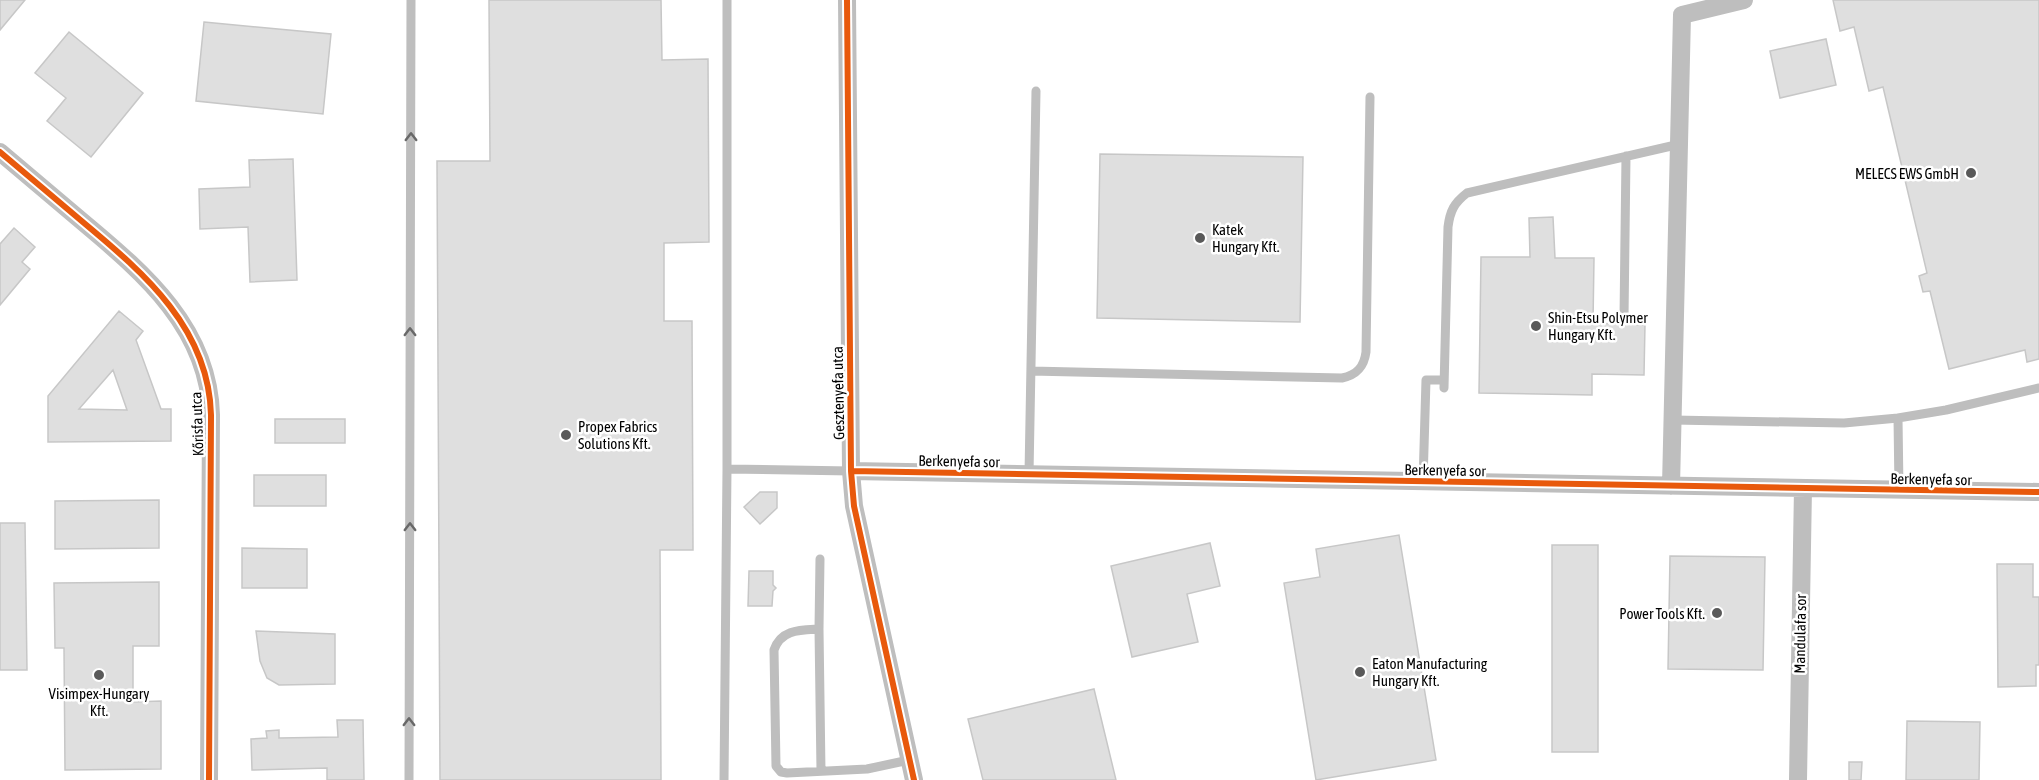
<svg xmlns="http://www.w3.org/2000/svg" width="2039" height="780" font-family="'Asap Condensed',sans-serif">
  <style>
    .building { fill: #dfdfdf; stroke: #c7c7c7; stroke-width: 1.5; fill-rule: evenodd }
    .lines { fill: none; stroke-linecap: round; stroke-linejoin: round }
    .service { stroke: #bebebe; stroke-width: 9 }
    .minor { stroke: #bebebe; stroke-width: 18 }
    .cycleway-casing { stroke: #fff; stroke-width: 10 }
    .cycleway { stroke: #e8590c; stroke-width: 6 }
    .oneway { stroke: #686868 }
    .poi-dot { fill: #595959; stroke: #fff; stroke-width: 2 }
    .labels { text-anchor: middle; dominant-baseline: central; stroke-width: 5; stroke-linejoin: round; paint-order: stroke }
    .poi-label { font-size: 15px; fill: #000; stroke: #fff; text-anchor: start }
    .street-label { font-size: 15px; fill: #000; stroke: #fff }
  </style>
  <rect width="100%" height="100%" fill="#fff"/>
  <path class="building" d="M0,0H25L0,30Z
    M489,0H661L662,60L708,59L709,242L664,243V321H692L693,550H660L661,780H440L437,161H490Z
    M1833,0H2039V359L2027,362L2025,350L1949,369L1930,291L1923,292L1919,276L1927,273L1883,87L1869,91L1854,27L1840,31Z
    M204,22L331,34L323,114L196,101Z
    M69,32L143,93L91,157L47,121L66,98L35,73Z
    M1826,39L1836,85L1780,98L1770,51Z
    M1100,154L1303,157L1300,322L1097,318Z
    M293,159L297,280L250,282L248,227L200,229L199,189L250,187L249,160Z
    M1553,217L1555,258H1594L1593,323L1645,325L1644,375L1592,374V395L1479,393L1481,257H1530L1529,218Z
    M14,228L35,247L22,262L30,269L0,305V244Z
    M119,311L143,331L136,340L161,409H171V441L48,442V396ZM113,370L127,410L79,409Z
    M275,419H345V443H275Z
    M254,475H326V506H254Z
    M760,492H777V508L760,524L744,507Z
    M159,500V548L55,549V501Z
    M0,523H25L27,670H0Z
    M1399,535L1436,760L1316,780L1284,583L1320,577L1316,549Z
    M1210,543L1220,586L1187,594L1198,642L1132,657L1111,566Z
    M1552,545H1598V752H1552Z
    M242,548L307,549V588H242Z
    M1670,556L1765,557L1763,670L1668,669Z
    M1997,564H2033V597H2039V665H2036V686L1998,687Z
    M749,571H773V585L776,588L773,591L772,606H748Z
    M159,582V646H133V702L161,701V769L65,770L64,648H55L54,583Z
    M256,631L335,634V684L279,685L267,678L260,661Z
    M1094,689L1116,780H983L968,719Z
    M337,720H363L364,780H327V768L252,770L251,739L267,738L266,731L279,730V738L338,737Z
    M1907,721L1980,722L1979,780H1906Z
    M1849,762H1862L1861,780H1849Z"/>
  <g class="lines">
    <path class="service" d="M1624,318L1626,156
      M1031,371L1342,378C1357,375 1364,367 1366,352L1370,97
      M1444,388L1448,227C1450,211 1454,203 1467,193L1680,144
      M1673,420L1844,423L1898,418
      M727,469V0
      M1029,474L1036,91
      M1423,482L1426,380H1444
      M1899,490L1898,418L1946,410L2039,388
      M819,629L820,559
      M821,771L819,629C801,630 781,629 774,650L776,766L781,772L787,773L867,769L909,760
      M409,780L411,0
      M724,780L727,469L851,471"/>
    <path class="minor" d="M847,0L851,471L854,506L914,780
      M0,152C28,176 56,199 84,223C145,274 209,329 211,415L209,780
      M851,471L2039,492
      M1671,486L1682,15L1744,0
      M1798,780L1803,488"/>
    <g class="cycleway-casing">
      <path id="cycleway" d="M847,0L851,471L854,506L914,780
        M0,152C28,176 56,199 84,223C145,274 209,329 211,415L209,780
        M851,471L2039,492"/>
    </g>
    <use href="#cycleway" class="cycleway"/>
  </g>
  <defs><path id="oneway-chevron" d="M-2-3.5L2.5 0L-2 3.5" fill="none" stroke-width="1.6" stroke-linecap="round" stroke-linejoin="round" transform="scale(1.5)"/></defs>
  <g class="oneway">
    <use href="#oneway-chevron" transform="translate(411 137) rotate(-90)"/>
    <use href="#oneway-chevron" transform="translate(410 332) rotate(-90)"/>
    <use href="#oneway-chevron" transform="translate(410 527) rotate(-90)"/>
    <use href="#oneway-chevron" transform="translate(409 722) rotate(-90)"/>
  </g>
  <g class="poi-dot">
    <circle cx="1971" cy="173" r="6"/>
    <circle cx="1200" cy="238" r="6"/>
    <circle cx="1536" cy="326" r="6"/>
    <circle cx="566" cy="435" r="6"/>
    <circle cx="1717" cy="613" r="6"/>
    <circle cx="1360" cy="672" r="6"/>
    <circle cx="99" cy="675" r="6"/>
  </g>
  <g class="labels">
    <g class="poi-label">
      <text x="1959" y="173" text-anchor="end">MELECS EWS GmbH</text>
      <text x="1212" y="229">Katek<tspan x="1212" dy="17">Hungary Kft.</tspan></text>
      <text x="1548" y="317">Shin-Etsu Polymer<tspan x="1548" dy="17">Hungary Kft.</tspan></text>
      <text x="578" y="426">Propex Fabrics<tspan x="578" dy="17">Solutions Kft.</tspan></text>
      <text x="1705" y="613" text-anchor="end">Power Tools Kft.</text>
      <text x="1372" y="663">Eaton Manufacturing<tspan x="1372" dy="17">Hungary Kft.</tspan></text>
      <text x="99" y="693" text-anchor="middle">Visimpex-Hungary<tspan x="99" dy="17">Kft.</tspan></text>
    </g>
    <g class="street-label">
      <text transform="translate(838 393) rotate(-91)">Gesztenyefa utca</text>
      <text transform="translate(197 424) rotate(-92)">Kőrisfa utca</text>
      <text transform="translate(959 461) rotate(1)">Berkenyefa sor</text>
      <text transform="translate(1445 470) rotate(1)">Berkenyefa sor</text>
      <text transform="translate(1931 479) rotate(1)">Berkenyefa sor</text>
      <text transform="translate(1800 634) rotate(-89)">Mandulafa sor</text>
    </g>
  </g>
</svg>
